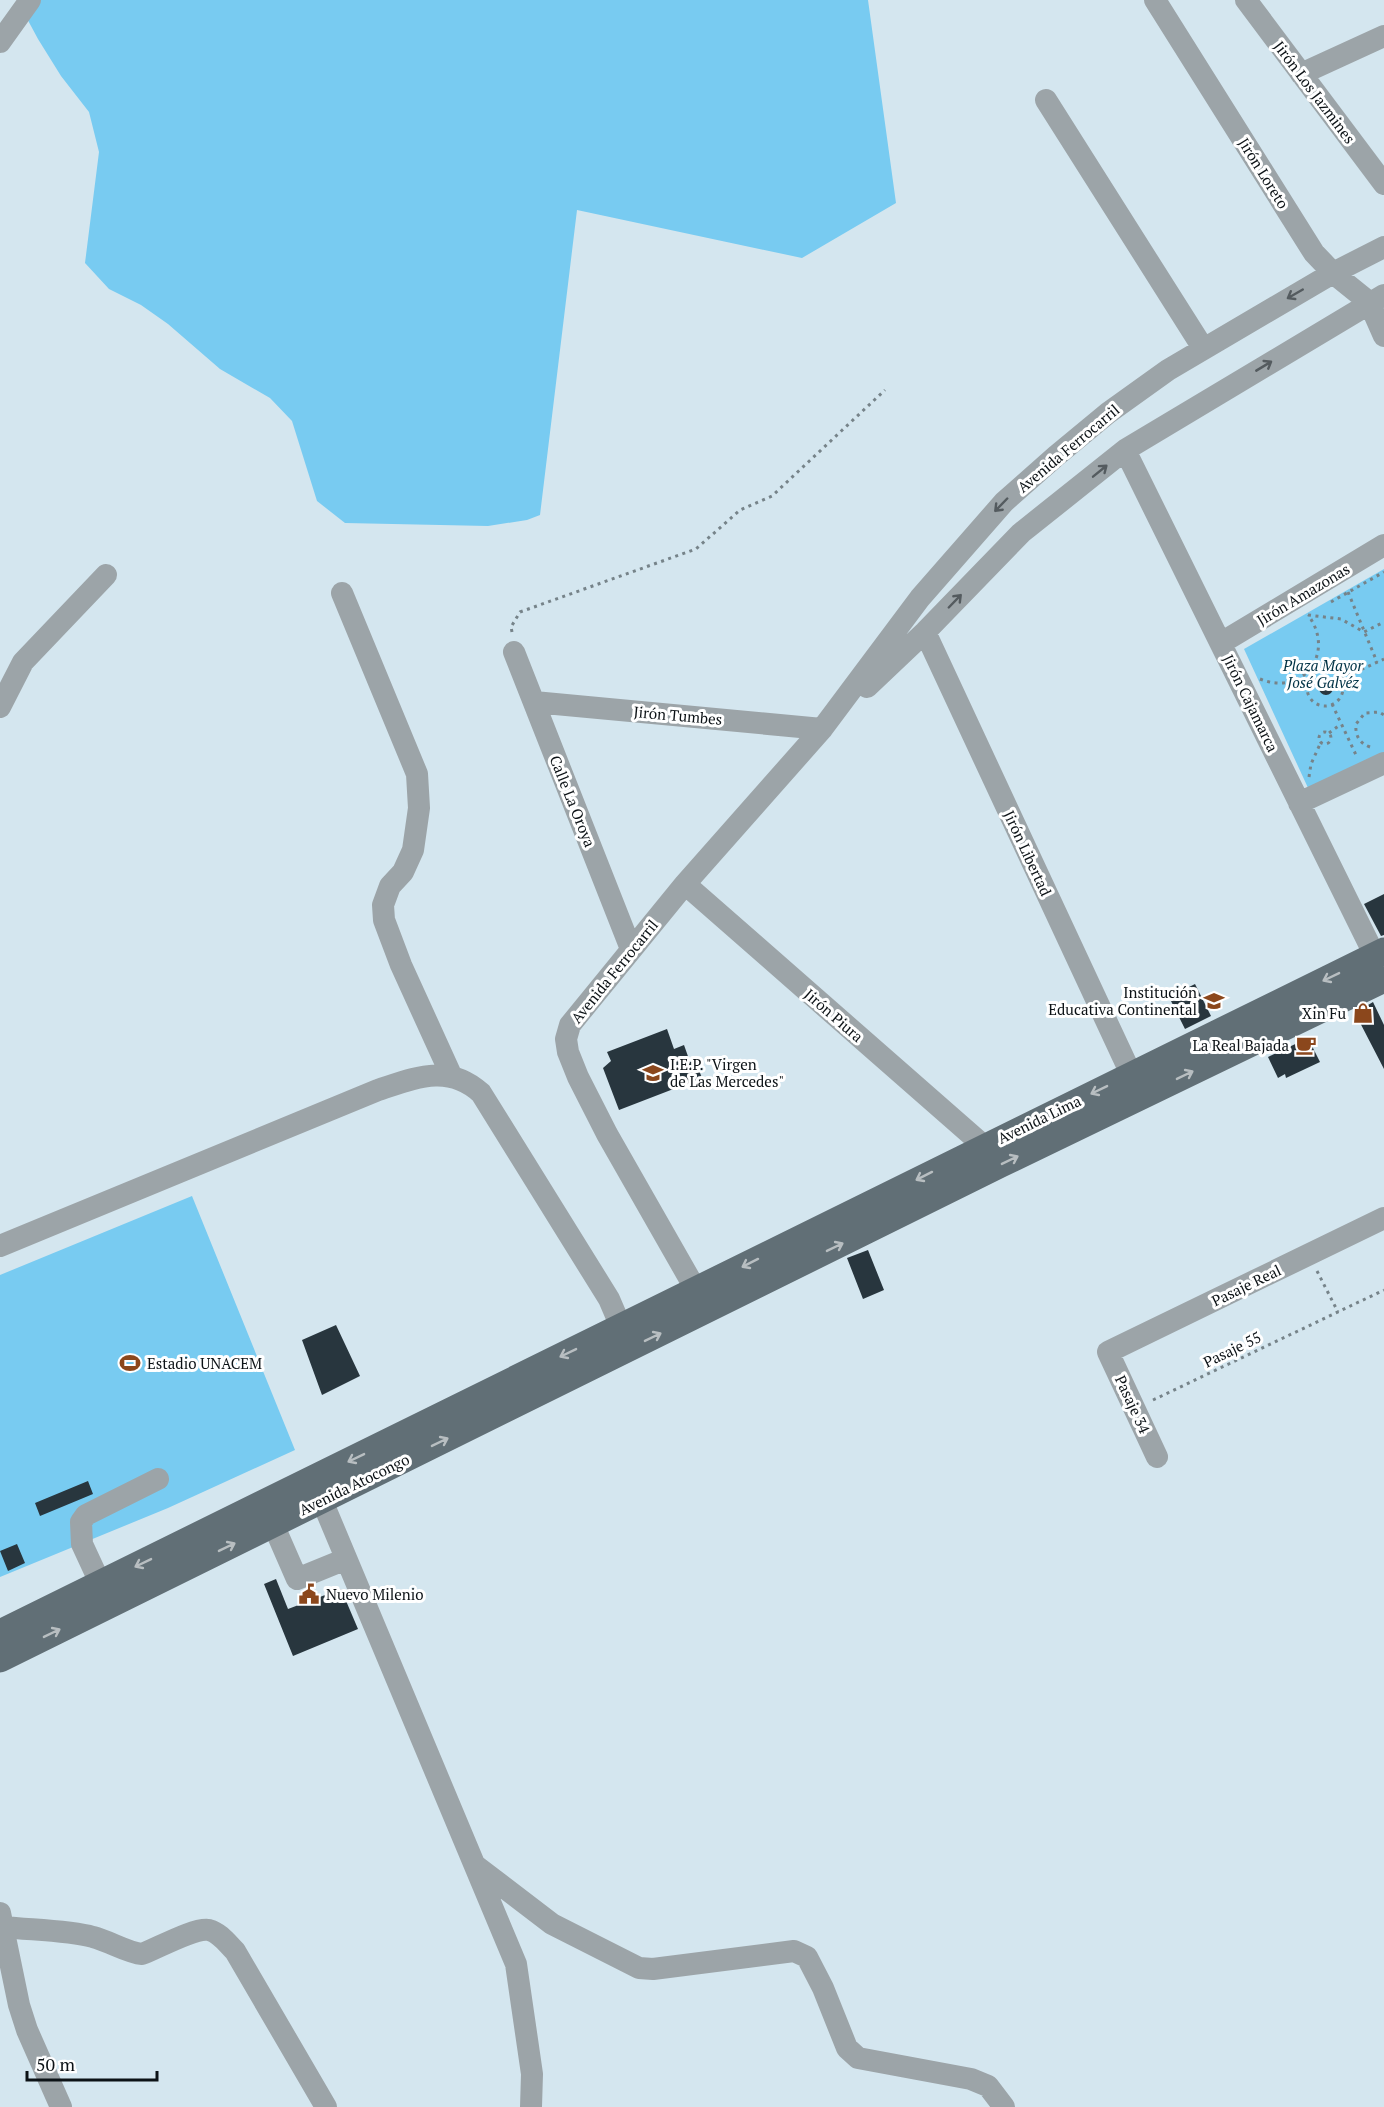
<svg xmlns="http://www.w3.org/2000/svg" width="1384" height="2107" font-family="'PT Serif',serif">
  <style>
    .green { fill: #78cbf1 }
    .building { fill: #28363e }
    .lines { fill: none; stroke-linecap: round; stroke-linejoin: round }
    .path { stroke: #768389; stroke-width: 3; stroke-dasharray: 3 4.5; stroke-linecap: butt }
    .minor { stroke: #9ca4a8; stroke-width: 22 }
    .major { stroke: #616f76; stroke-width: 27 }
    .oneway { stroke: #545b5f }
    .oneway2 { stroke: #b8bec1 }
    .labels { text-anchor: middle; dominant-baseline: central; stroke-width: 6; stroke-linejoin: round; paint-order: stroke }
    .street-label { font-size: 15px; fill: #0c1216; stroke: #fff }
    .park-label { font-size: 15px; font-style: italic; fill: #003245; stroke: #fff }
    .poi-label { font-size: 15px; fill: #0c1216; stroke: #fff; text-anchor: end }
  </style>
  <rect width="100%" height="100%" fill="#d4e6ef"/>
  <path class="green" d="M17,0H868L896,203L802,258L577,210L540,515L527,520L488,526L345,523L317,501L292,421L270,398L220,369L168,324L141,305L109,289L85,263L99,152L89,112L61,76L38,39Z
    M1384,569V756L1309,790L1244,649Z
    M192,1196L295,1450L168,1508L0,1577V1275Z"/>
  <path class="building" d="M1319 688a7 7 0 1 1 14 0a7 7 0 1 1-14 0Z
    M1384,894V935L1381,936L1364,904Z
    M1195,984L1211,1016L1185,1029L1169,997Z
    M1373,1002L1384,1025V1069L1355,1013Z
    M667,1029L674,1049L684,1045L690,1062L695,1060L702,1078L619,1110L603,1068L611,1061L607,1052Z
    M1308,1038L1320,1062L1286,1078L1285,1074L1278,1078L1268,1057Z
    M868,1250L884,1290L863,1299L847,1258Z
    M336,1325L360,1376L322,1395L302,1340Z
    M88,1481L93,1494L40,1516L35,1503Z
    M17,1544L25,1563L8,1571L0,1551Z
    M276,1579L288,1609L341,1589L358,1629L293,1656L264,1584Z"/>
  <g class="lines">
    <path class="path" d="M1348,592L1377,662
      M1331,602L1384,572
      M1308,615L1341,619L1364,632L1384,622
      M512,632L511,627L520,612L696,549L740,510L772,496L885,390
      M1307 688a18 18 0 1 1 36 0a18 18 0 1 1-36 0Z
      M1260,679C1304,697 1336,652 1308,615
      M1341,679L1384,659
      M1332,704L1356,755
      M1319 738a6 6 0 1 1 12 0a6 6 0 1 1-12 0Z
      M1329,733L1341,724
      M1370,747C1359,743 1355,735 1356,724L1365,713L1379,712L1384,715
      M1309,777L1311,764L1321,742
      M1317,1271L1338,1312
      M1153,1400L1384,1290"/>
    <path class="minor" d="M1155,0L1314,253L1333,273L1369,302L1384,336
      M1246,0L1384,184
      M0,42L30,0
      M1301,74L1384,36
      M1046,100L1203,348
      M1125,450L1375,956
      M342,593L417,774L419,808L413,850L403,872L390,886L383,905L384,920L401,965L452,1077
      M925,632L1131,1074
      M1221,643L1384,545
      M514,652L631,949
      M867,687L925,632L1021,533L1125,450L1384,295
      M534,702L822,729
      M0,707L23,662L106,575
      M1299,803L1384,763
      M685,884L984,1146
      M0,1246L378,1090C415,1078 448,1063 481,1093L609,1299L621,1327L623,1343
      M704,1304L607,1134L578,1077L568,1052L566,1039L570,1025L685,884L822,729L920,598L1004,502L1056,456L1108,413L1168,370L1333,273L1384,247
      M1157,1457L1108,1352L1384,1218
      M315,1484L516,1964L532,2074L531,2107
      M266,1508L297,1579L346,1559
      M107,1598L82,1544L81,1522L86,1515L158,1479
      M476,1866L552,1924L639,1968L653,1969L794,1951L807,1957L823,1988L847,2048L858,2058L971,2079L988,2086L1004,2107
      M0,1913L19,2005L27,2030L61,2107
      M4,1927C30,1930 68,1930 93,1937C109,1941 128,1953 142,1954C156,1949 195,1927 209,1930C220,1933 227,1943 235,1951L326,2107"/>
    <path class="major" d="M0,1633C461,1406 921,1176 1384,951
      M0,1659L1001,1164L1384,979"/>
  </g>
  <defs><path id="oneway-shaft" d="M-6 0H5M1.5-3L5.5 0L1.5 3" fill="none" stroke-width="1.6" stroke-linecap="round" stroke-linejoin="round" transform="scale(1.5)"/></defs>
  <g class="oneway">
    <use href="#oneway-shaft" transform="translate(1295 294) rotate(150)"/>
    <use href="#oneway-shaft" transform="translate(1264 366) rotate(-31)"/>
    <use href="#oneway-shaft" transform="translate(1100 471) rotate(-39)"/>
    <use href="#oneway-shaft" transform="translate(1001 505) rotate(134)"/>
    <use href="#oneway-shaft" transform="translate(955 601) rotate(-46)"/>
  </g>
  <g class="oneway2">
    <use href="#oneway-shaft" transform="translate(1331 977) rotate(154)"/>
    <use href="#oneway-shaft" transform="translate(1185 1075) rotate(-26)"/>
    <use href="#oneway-shaft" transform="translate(1099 1090) rotate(154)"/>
    <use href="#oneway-shaft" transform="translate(1010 1160) rotate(-26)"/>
    <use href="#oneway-shaft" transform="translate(924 1176) rotate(153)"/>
    <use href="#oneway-shaft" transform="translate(835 1247) rotate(-26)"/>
    <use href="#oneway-shaft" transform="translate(750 1263) rotate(153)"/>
    <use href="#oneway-shaft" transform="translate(653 1337) rotate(-26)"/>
    <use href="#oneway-shaft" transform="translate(568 1353) rotate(154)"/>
    <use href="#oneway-shaft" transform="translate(440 1442) rotate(-26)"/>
    <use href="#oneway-shaft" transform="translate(356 1458) rotate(154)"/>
    <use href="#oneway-shaft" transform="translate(227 1547) rotate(-26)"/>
    <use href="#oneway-shaft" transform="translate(143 1563) rotate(154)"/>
    <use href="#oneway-shaft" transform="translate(52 1633) rotate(-26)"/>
  </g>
  <defs>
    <g id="school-bare" transform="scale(1.62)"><path d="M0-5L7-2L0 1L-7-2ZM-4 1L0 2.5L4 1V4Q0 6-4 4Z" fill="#8b471c" stroke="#fff" stroke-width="2.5" paint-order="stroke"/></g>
    <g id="shop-bare" transform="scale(1.62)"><path d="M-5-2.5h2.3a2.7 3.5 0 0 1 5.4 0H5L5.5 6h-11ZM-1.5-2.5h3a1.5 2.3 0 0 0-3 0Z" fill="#8b471c" stroke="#fff" stroke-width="2.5" paint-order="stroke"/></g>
    <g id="cafe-bare" transform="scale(1.62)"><path d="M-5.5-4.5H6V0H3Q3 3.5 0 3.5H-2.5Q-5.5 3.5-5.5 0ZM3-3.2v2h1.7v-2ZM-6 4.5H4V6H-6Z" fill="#8b471c" stroke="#fff" stroke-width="2.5" paint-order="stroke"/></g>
    <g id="stadium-bare" transform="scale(1.62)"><path d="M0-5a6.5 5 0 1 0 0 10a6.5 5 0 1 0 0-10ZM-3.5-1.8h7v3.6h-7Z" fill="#8b471c" stroke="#fff" stroke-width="2.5" paint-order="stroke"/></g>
    <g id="civic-bare" transform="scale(1.62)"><path d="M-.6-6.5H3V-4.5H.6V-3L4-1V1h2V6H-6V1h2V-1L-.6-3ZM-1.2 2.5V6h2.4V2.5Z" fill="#8b471c" stroke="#fff" stroke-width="2.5" paint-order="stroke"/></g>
  </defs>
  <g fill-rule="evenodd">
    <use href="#school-bare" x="1214" y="1001"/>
    <use href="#shop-bare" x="1363" y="1013"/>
    <use href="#cafe-bare" x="1306" y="1045"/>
    <use href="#school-bare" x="653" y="1073"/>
    <use href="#stadium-bare" x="130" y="1363"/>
    <use href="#civic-bare" x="309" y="1594"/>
  </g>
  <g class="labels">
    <g class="street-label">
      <text transform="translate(1315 92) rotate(53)">Jirón Los Jazmines</text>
      <text transform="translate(1264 173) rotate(58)">Jirón Loreto</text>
      <text transform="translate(1068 448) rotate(-40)">Avenida Ferrocarril</text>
      <text transform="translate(1303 594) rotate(-31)">Jirón Amazonas</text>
      <text transform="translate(1251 703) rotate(64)">Jirón Cajamarca</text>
      <text transform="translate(678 715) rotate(5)">Jirón Tumbes</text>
      <text transform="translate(573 801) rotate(68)">Calle La Oroya</text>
      <text transform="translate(1028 853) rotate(65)">Jirón Libertad</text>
      <text transform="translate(614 971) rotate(-51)">Avenida Ferrocarril</text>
      <text transform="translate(834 1015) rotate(41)">Jirón Piura</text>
      <text transform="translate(1039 1119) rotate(-26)">Avenida Lima</text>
      <text transform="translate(1246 1285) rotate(-26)">Pasaje Real</text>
      <text transform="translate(1232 1349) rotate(-26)">Pasaje 55</text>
      <text transform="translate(1133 1404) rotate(65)">Pasaje 34</text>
      <text transform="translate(354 1484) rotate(-26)">Avenida Atocongo</text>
    </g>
    <g class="park-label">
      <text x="1323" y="665">Plaza Mayor<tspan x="1323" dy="17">José Galvéz</tspan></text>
    </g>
    <g class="poi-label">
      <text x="1197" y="992">Institución<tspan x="1197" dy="17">Educativa Continental</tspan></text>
      <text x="1346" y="1013">Xin Fu</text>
      <text x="1289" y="1045">La Real Bajada</text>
      <text x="670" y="1064" text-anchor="start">I.E.P. "Virgen<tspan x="670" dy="17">de Las Mercedes"</tspan></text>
      <text x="147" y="1363" text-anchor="start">Estadio UNACEM</text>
      <text x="326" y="1594" text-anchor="start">Nuevo Milenio</text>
    </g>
  </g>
  <path d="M27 2071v9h130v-9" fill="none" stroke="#0c1216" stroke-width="3"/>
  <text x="36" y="2071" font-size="18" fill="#0c1216" stroke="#ffffff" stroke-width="4.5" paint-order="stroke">50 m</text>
</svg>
